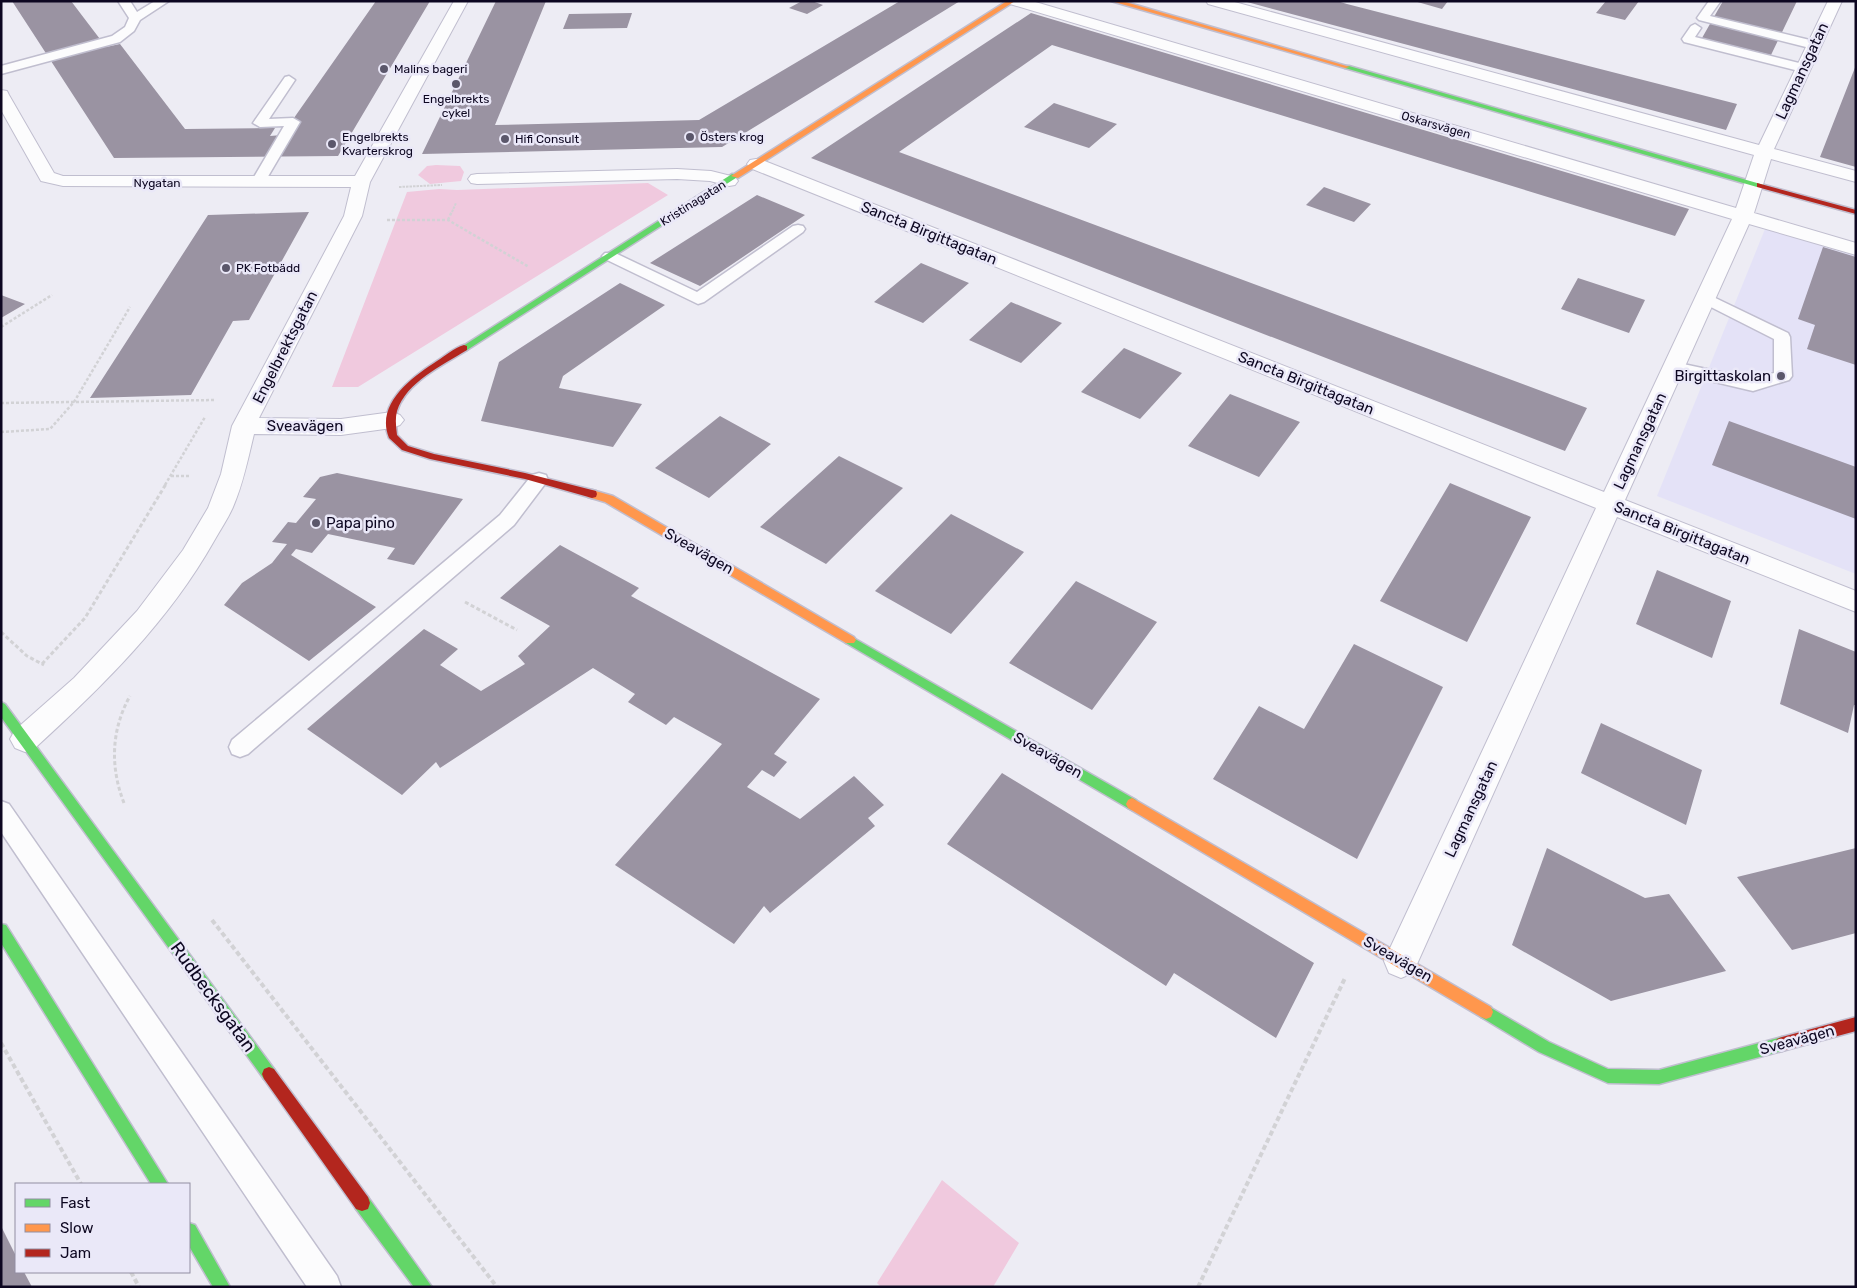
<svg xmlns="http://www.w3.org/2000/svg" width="1857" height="1288" font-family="Rubik,sans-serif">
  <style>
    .built { fill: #e4e2f7 }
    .green { fill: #f0c9de }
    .building { fill: #9a93a2 }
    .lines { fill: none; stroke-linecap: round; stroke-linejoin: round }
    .lane-casing { stroke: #c0becf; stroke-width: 3 }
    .street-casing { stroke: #c0becf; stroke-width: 2 }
    .fast-casing { stroke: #c0becf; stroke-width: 3 }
    .slow-casing { stroke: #c0becf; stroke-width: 3 }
    .jam-casing { stroke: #c0becf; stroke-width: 3 }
    .path-far3 { stroke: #d2d2d5; stroke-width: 2; stroke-dasharray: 2.5 1; stroke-linecap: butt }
    .path-far2 { stroke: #d2d2d5; stroke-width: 2.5; stroke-dasharray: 3 2; stroke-linecap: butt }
    .path-far1 { stroke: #d2d2d5; stroke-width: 3; stroke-dasharray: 4 2.5; stroke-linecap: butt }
    .path { stroke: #d2d2d5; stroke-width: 4; stroke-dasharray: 5 3; stroke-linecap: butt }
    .lane { fill: #fcfcfd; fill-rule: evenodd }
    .street { fill: #fcfcfd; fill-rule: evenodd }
    .fast { fill: #63d668; fill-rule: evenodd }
    .slow { fill: #ff974d; fill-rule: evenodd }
    .jam { fill: #b3261e; fill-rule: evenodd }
    .poi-dot { fill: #5b576b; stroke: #eae8f8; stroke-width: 2 }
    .labels { text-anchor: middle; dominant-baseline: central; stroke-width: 5; stroke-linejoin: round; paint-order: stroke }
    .far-poi-label { font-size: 12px; fill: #0d0721; stroke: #eae8f8; text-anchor: start }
    .far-street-label { font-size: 12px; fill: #0d0721; stroke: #eae8f8 }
    .street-label { font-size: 15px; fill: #0d0721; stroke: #eae8f8 }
    .poi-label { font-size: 15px; fill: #0d0721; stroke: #eae8f8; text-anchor: end }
    .near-street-label { font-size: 18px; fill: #0d0721; stroke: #eae8f8 }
  </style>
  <rect width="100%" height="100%" fill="#edecf4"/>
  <path class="built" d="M1765,229L1856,256V574L1657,496Z"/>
  <path class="green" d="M436,165L460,166L464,172L461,181L430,184L418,175L427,166Z
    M648,183L668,195L358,387H332L407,192L439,189L457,190Z
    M942,1180L1019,1243L993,1287H881L877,1283Z"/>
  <path class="building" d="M12,1H71L106,47L120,44L185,129L275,128L270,136L282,135L376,1H430L338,156L114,158Z
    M496,1H546L495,125L699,120L900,1H960L722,147L422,154Z
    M802,1H812L823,5L807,14L789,8Z
    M1337,1L1347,4L1737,104L1726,130L1247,2Z
    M1414,1H1448L1442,9Z
    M1606,1H1639L1625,20L1596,13Z
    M1723,1H1797L1771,55L1702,38Z
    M632,13L627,28L563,29L569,14Z
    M1031,13L1689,209L1675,236L1052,45L899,152L1587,408L1565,451L811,158Z
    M1856,65V167L1820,157Z
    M1054,103L1117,124L1089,148L1024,127Z
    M1324,187L1371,204L1354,222L1306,205Z
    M757,195L805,215L700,286L650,263Z
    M309,212L249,320L233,321L191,395L90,398L208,215Z
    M1823,247L1856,257V365L1807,349L1815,325L1798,319Z
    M921,263L969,283L923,323L874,302Z
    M1578,278L1645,300L1629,333L1561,309Z
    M620,283L665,305L563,376L559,388L642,404L613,447L481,421L499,362Z
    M1,295L25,304L1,318Z
    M1011,302L1062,323L1021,363L969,340Z
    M1124,348L1182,373L1140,419L1081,392Z
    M1230,394L1300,422L1259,477L1188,446Z
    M720,416L771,444L709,498L655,468Z
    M1729,421L1856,467V519L1712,465Z
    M839,456L903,488L826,564L760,527Z
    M337,473L463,499L414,565L387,559L395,548L328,534L312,553L296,549L291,555L376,607L309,661L224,605L242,583L272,563L287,544L272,542L288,522L296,523L316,499L303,497L320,477Z
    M1450,483L1531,517L1467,642L1380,601Z
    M951,514L1024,552L951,634L875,591Z
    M560,545L639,588L631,596L820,699L774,754L787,762L774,777L762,770L747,787L800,819L854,776L884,805L868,818L875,826L770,913L764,906L734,944L615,865L722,744L674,717L666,725L628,702L635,694L593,668L440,768L436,762L402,795L307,729L424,629L458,649L440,665L481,691L525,664L518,656L550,626L500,598Z
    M1657,570L1731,601L1712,658L1636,624Z
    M1076,581L1157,622L1092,710L1009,663Z
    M1799,629L1856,652V705H1854L1848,733L1780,704Z
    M1354,644L1443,687L1357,859L1213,779L1259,706L1304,729Z
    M1601,723L1702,770L1686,825L1581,773Z
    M1002,773L1314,963L1276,1038L1174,973L1166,986L947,844Z
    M1547,848L1645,898L1669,894L1726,971L1611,1001L1512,945Z
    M1856,848V933L1792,950L1737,877Z
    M1,1226L16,1256V1272H24L32,1287H1Z"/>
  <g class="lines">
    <g class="lane-casing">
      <path id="lane" d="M118,1H130L137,12L155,1H169L140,20L134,31L120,42L1,74V66L112,36L125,27L129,18Z
        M1709,1L1720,2L1710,16L1818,42L1820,45L1814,49L1699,20L1697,18Z
        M1695,24L1701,28L1695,37L1807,65L1809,68L1803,72L1684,42L1682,39L1691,26Z
        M289,76L295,80L269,119L293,118L300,122L263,185H253L251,182L284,126L260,127L253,123L285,77Z
        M798,225L803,226L805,229L803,232L704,302L698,304L605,259L602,256L605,253H615L697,292L793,226Z
        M1705,293L1788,333L1790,337L1792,376L1789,380L1753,391L1668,371L1666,367L1668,363L1674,362L1753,379L1774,373V339L1699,301L1697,298L1699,295Z
        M539,473L546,475L548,480L514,525L248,754L240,757L232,754L229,747L232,740L500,515L532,475Z
        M1,801L9,804L337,1276L341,1287H307L1,832Z"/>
    </g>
    <g class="street-casing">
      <path id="street" d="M454,1H468L370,182L362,216L259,418L341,419L392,412L400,415L404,420L400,425L392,428L341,435L254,434C248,459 243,484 233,507C228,519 220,530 214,541C169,621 103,686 35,748L25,752L15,748L10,739L15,730L74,678L137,611L183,550L208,508L221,474L232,426L344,216L351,187L63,186L41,181L1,110V90L7,91L9,95L54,173L63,176H355Z
        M1008,1H1032L1736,208L1754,155L1208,4L1206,1H1231L1759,145L1828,1H1842L1774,149L1856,171V182L1771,159L1754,213L1856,243V255L1749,224L1625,500L1856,591V612L1617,517L1413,973L1401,978L1389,973L1384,961L1596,508L750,168L747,164L750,160L756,159L762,160L1604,492L1732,219L1010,4Z
        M677,169L711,171L735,177L738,181L735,185L729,186L710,181L677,179L477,184L471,183L468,179L471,175L477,174Z"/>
    </g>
    <g class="fast-casing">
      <path id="fast" d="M1345,66H1349L1764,185L1757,187L1345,68Z
        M732,174L739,176L467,350L464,351L460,348Z
        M850,636L1136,800L1138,804L1136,808L1132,810L1128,808L846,643L844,640L846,637Z
        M1,702L5,704L274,1069L276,1074L274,1079L269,1081L264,1079L1,717Z
        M1,924L6,925L168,1184H151L1,943Z
        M1486,1005L1549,1042L1608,1069L1659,1070L1782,1037L1787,1039L1789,1044L1787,1049L1782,1051L1659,1084L1608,1083L1539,1052L1481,1017L1479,1012L1481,1007Z
        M362,1195L368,1197L432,1287H414L356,1209L354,1203L356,1197Z
        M189,1223L195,1225L230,1287H213L189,1246Z"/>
    </g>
    <g class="slow-casing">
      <path id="slow" d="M1007,1H1015L738,178L731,176Z
        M1111,1H1122L1350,67L1345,68Z
        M592,490L613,496L854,637L856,640L854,643H846L605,502L588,497L587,494L588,491Z
        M1132,798L1491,1007L1493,1012L1491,1017L1486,1019L1481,1017L1128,808L1126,804L1128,800Z"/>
    </g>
    <g class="jam-casing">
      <path id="jam" d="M1757,183L1856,210V214L1757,187Z
        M464,345L467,346V350C443,365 406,382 397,411C395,419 396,427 397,435L408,446L434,454L525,473L596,491L597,494L596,497L592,498L525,479L430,459L402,450L389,438C375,404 412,377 437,361C445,356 454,348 464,345Z
        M1856,1017V1031L1782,1051L1777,1049L1775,1044L1777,1039L1782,1037Z
        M269,1067L274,1069L368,1197L370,1203L368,1209L362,1211L356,1209L264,1079L262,1074L264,1069Z"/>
    </g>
    <path class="path-far3" d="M399,187L442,185
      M452,212L456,203"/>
    <path class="path-far2" d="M387,220H448L529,267
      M448,220L452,211
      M1,327L52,295
      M1,403L215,400
      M1,432L50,429L74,402L130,307
      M171,476H191
      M165,485L205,417"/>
    <path class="path-far1" d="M465,602L517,630
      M1,632L27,656L44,665
      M42,664L85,618L166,484
      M124,803C110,767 111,730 130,696"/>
    <path class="path" d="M212,920L497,1287
      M1,1043L81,1184
      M131,1272L139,1287
      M1198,1287L1345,978"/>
    <use href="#lane" class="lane"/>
    <use href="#street" class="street"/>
    <use href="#fast" class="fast"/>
    <use href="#slow" class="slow"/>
    <use href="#jam" class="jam"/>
  </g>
  <g class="poi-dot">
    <circle cx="384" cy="69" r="5"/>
    <circle cx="456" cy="84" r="5"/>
    <circle cx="690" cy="137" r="5"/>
    <circle cx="505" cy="139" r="5"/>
    <circle cx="332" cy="144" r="5"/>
    <circle cx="226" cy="268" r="5"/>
    <circle cx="1781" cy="376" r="5"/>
    <circle cx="316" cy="523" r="5"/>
  </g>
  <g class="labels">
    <g class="far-poi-label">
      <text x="394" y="69">Malins bageri</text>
      <text x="456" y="99" text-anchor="middle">Engelbrekts<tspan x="456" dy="14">cykel</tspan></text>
      <text x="342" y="137">Engelbrekts<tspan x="342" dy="14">Kvarterskrog</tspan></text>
      <text x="700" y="137">Östers krog</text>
      <text x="515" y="139">Hifi Consult</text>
      <text x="236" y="268">PK Fotbädd</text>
    </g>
    <g class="far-street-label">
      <text transform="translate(1436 125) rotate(16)">Oskarsvägen</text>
      <text x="157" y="183">Nygatan</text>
      <text transform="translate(693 203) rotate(-32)">Kristinagatan</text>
    </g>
    <g class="street-label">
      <text transform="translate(1802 71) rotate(-65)">Lagmansgatan</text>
      <text transform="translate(929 233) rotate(22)">Sancta Birgittagatan</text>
      <text transform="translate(285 347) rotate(-63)">Engelbrektsgatan</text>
      <text transform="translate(1306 383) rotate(22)">Sancta Birgittagatan</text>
      <text x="305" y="426">Sveavägen</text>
      <text transform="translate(1640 441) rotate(-65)">Lagmansgatan</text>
      <text transform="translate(1682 533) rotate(22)">Sancta Birgittagatan</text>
      <text transform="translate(699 551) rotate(30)">Sveavägen</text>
      <text transform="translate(1048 755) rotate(30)">Sveavägen</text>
      <text transform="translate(1471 809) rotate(-65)">Lagmansgatan</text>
      <text transform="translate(1398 959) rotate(30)">Sveavägen</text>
      <text transform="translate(1797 1040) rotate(-15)">Sveavägen</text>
    </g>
    <g class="poi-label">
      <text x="1771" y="376">Birgittaskolan</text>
      <text x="326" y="523" text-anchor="start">Papa pino</text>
    </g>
    <g class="near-street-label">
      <text transform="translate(213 997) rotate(54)">Rudbecksgatan</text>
    </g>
  </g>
  <rect width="1857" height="1288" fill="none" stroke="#0d0721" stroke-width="5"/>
  <rect x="15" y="1183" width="175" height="90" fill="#eae8f8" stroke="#928ea2"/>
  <rect x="25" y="1199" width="25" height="8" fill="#63d668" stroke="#928ea2"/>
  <text x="60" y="1208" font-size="15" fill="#0d0721">Fast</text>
  <rect x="25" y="1224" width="25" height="8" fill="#ff974d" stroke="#928ea2"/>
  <text x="60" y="1233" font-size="15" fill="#0d0721">Slow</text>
  <rect x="25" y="1249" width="25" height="8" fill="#b3261e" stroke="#928ea2"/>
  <text x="60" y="1258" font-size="15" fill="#0d0721">Jam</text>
</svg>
